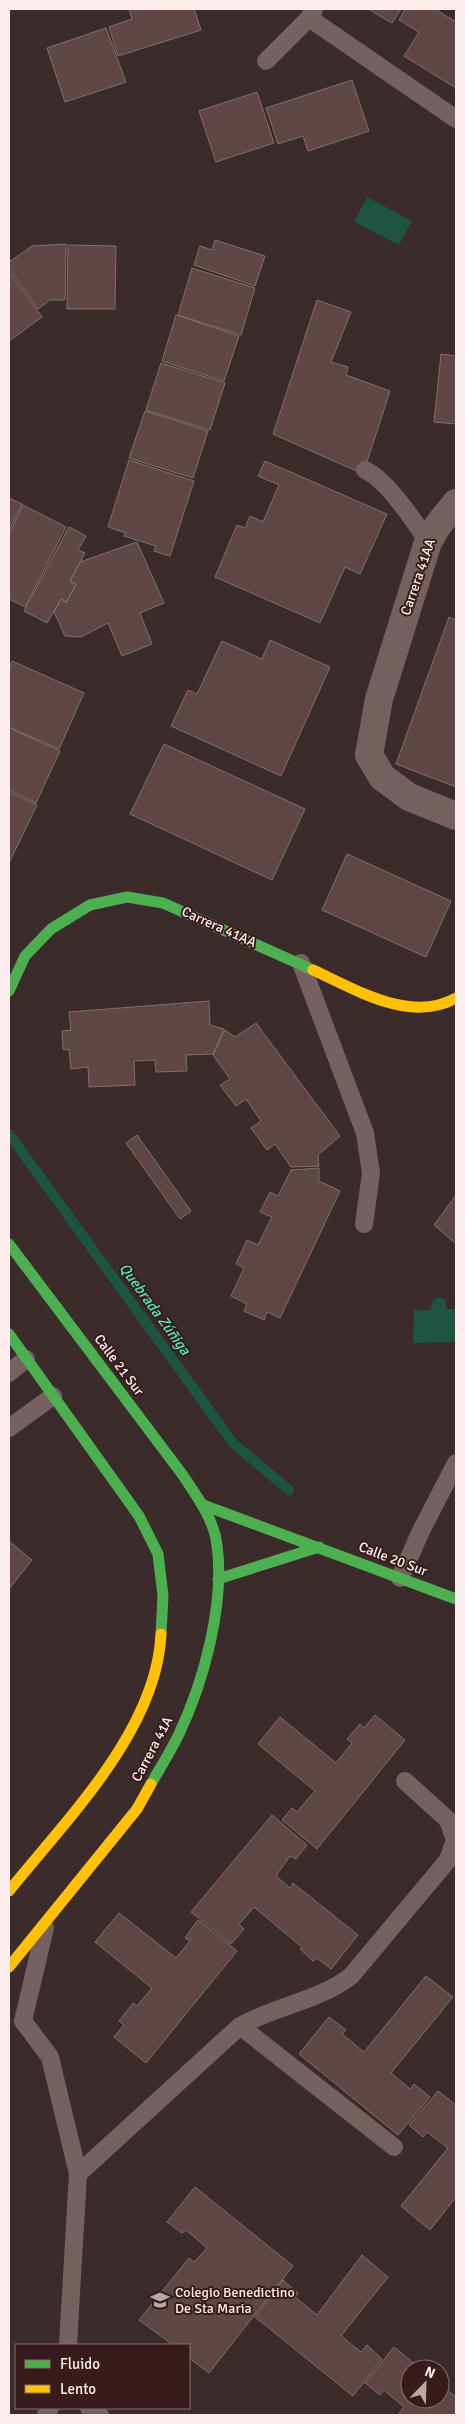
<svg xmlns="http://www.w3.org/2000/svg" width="465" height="2424" font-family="Signika,sans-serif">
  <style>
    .water { fill: #1d5542 }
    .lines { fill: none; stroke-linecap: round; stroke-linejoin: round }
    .stream { stroke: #1d5542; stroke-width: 10 }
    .building { fill: #5f4746; stroke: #7e7170 }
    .lane { stroke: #766160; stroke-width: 18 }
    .street { stroke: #766160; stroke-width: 28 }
    .fast { stroke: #4caf50; stroke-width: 11 }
    .slow { stroke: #ffc107; stroke-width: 11 }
    .labels { text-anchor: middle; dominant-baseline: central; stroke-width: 4; stroke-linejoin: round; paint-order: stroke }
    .street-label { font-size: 14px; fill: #fdeeed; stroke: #371c1b }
    .poi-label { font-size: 14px; fill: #fdeeed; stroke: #371c1b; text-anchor: start }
    .water-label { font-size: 15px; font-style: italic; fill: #4eecb8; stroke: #371c1b }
  </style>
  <rect width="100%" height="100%" fill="#3b2c2b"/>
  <path class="water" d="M367,197L412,221L399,245L354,222Z
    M440,1297L446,1301V1309H456V1342L413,1343L414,1310H430L433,1300Z"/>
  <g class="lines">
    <path class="stream" d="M9,1134L233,1443L289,1490"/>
  </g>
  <path class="building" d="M129,9H194L201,30L118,56L109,27L132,19Z
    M368,9H401L392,23Z
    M405,9H435L456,22V88L404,56L419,32L399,20Z
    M106,28L126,82L65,102L47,48Z
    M352,80L369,131L308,151L303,136L278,144L266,108Z
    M257,92L274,143L216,162L199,111Z
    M215,240L265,256L255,286L194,265L200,246L212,250Z
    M66,244L65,300H50L38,309L9,269V262L32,246Z
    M68,245L116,246L115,309H67Z
    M192,268L255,288L241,335L178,315Z
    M9,272L42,317L9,341Z
    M317,300L351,312L331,362L348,367L346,375L390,391L363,474L273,434Z
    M176,315L239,336L224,381L162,361Z
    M441,354L456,356V424L434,422Z
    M161,363L225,383L210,430L146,410Z
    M145,411L208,431L193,478L129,458Z
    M129,460L194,481L170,556L154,551L156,546L124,536L126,533L108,527Z
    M265,461L387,514L360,574L345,567L320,623L215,577L237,525L245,528L250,516L263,522L279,485L258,476Z
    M9,498L22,504L9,530Z
    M23,505L66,527L25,607L9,599V534Z
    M69,527L86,536L78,550L85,553L70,581L76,585L66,602L61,599L47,623L24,611Z
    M137,542L164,603L140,613L152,644L122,656L108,623L81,637L65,636L54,612L61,599L66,603L76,584L70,581L80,562Z
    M449,617L456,620V787L396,764Z
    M270,640L330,667L281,776L171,726L188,690L197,694L222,641L262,659Z
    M12,661L84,693L59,749L9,727V668Z
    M9,728L60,751L36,803L9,790Z
    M164,744L305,809L272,880L130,814Z
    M9,792L37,805L10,861L9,860Z
    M347,854L451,901L426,957L322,910Z
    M209,1001L210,1025L224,1029L213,1054L186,1055L187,1071L156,1072L155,1060L134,1061L135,1085L89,1087L88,1067L71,1069L69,1050L63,1049L62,1031L71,1030L69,1012Z
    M256,1023L340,1136L318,1155L319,1166L291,1167L275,1144L267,1150L251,1128L261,1121L246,1099L236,1106L220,1085L230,1079L213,1055L225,1030L235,1037Z
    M137,1135L191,1211L180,1219L126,1143Z
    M319,1168V1181L340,1191L280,1318L267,1312L264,1320L244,1311L247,1304L231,1296L244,1268L236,1264L247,1240L258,1245L272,1217L260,1212L270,1192L278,1196L291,1170Z
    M456,1195V1244L434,1225Z
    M9,1541L32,1560L9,1589Z
    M375,1715L405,1740L317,1849L282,1820L292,1808L297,1812L315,1791L258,1744L280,1717L336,1763L352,1743L347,1739L360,1724L364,1728Z
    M272,1815L307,1845L296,1859L290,1856L276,1876L290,1888L293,1883L358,1935L331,1969L317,1958L313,1961L300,1949L303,1948L254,1907L239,1924L244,1929L231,1944L191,1912Z
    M119,1913L176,1958L190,1941L185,1938L198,1920L237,1951L146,2063L114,2037L124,2025L119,2021L133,2003L137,2006L152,1988L95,1942Z
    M426,1976L453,1997L391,2073L410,2089L414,2084L430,2097L398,2135L299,2054L329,2017L346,2030L342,2034L364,2052Z
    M438,2091L456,2105V2197L430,2230L401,2206L448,2148L427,2132L423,2137L409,2125Z
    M195,2187L293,2266L209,2373L189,2358V2345H173L139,2320L189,2258L194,2262L207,2248L186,2230L182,2233L167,2222Z
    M362,2255L388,2277L341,2336L361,2352L367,2345L382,2359L353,2396L255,2317L283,2280L298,2293L295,2297L317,2315Z
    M394,2347L421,2369H410V2399H440V2384L456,2397V2415H398L404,2407L384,2390L380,2395L365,2383Z"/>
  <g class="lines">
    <path class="lane" d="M309,18L456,119
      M266,61L309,18L314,9
      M365,470C386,479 415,522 428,542
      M301,963L365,1133L371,1173L364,1224
      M9,1373L26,1359
      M9,1428L53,1396
      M400,1578L421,1531L456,1463
      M45,1928L23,2021L50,2057L78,2174L68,2345
      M240,2026L394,2147
      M78,2174L240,2026C275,2006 319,2001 351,1976L448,1860L455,1840L448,1820L405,1781
      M89,2408L100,2415
      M46,2415L50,2408"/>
    <path class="street" d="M456,503L438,525L428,542L379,699L369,755L382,777L409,797L456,816"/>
    <path class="fast" d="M9,991L25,956L51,929L90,905L127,897L163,903L313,970
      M9,1244L182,1474C196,1495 214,1519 217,1545C225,1604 204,1681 179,1734C171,1751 160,1768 151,1784
      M9,1334L139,1516L158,1554L163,1596L161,1634
      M203,1505L456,1599
      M218,1579L319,1547"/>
    <path class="slow" d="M313,970C355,989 410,1024 456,998
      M9,1891C66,1820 157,1730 161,1634
      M9,1967L137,1809L151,1784"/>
  </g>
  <defs>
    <g id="school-bare" transform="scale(1.5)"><path d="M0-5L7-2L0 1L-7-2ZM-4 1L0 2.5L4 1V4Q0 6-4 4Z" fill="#b9aaa9" stroke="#371c1b" stroke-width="2.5" paint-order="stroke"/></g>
  </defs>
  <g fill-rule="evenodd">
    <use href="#school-bare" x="160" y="2300"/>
  </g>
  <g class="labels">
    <g class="street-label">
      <text transform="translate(418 577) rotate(-71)">Carrera 41AA</text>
      <text transform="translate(219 927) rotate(24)">Carrera 41AA</text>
      <text transform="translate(119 1365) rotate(53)">Calle 21 Sur</text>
      <text transform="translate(393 1559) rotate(21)">Calle 20 Sur</text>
      <text transform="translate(152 1749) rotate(-62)">Carrera 41A</text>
    </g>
    <g class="poi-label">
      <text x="175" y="2292">Colegio Benedictino<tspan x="175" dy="16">De Sta Maria</tspan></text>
    </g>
    <g class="water-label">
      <text transform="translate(155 1309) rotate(54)">Quebrada Zúñiga</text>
    </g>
  </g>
  <rect width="465" height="2424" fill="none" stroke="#fdeeed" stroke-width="20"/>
  <rect x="15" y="2344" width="175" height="65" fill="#371c1b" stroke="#86706f"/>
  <rect x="25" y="2360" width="25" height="8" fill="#4caf50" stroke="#86706f"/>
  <text x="60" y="2369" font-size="15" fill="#fdeeed">Fluido</text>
  <rect x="25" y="2385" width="25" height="8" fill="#ffc107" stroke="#86706f"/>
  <text x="60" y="2394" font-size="15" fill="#fdeeed">Lento</text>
  <g transform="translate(425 2384) rotate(23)"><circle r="24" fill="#371c1b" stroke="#86706f"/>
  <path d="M0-4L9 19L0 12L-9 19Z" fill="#b9aaa9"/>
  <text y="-8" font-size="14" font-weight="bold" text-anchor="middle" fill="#fdeeed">N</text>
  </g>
</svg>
